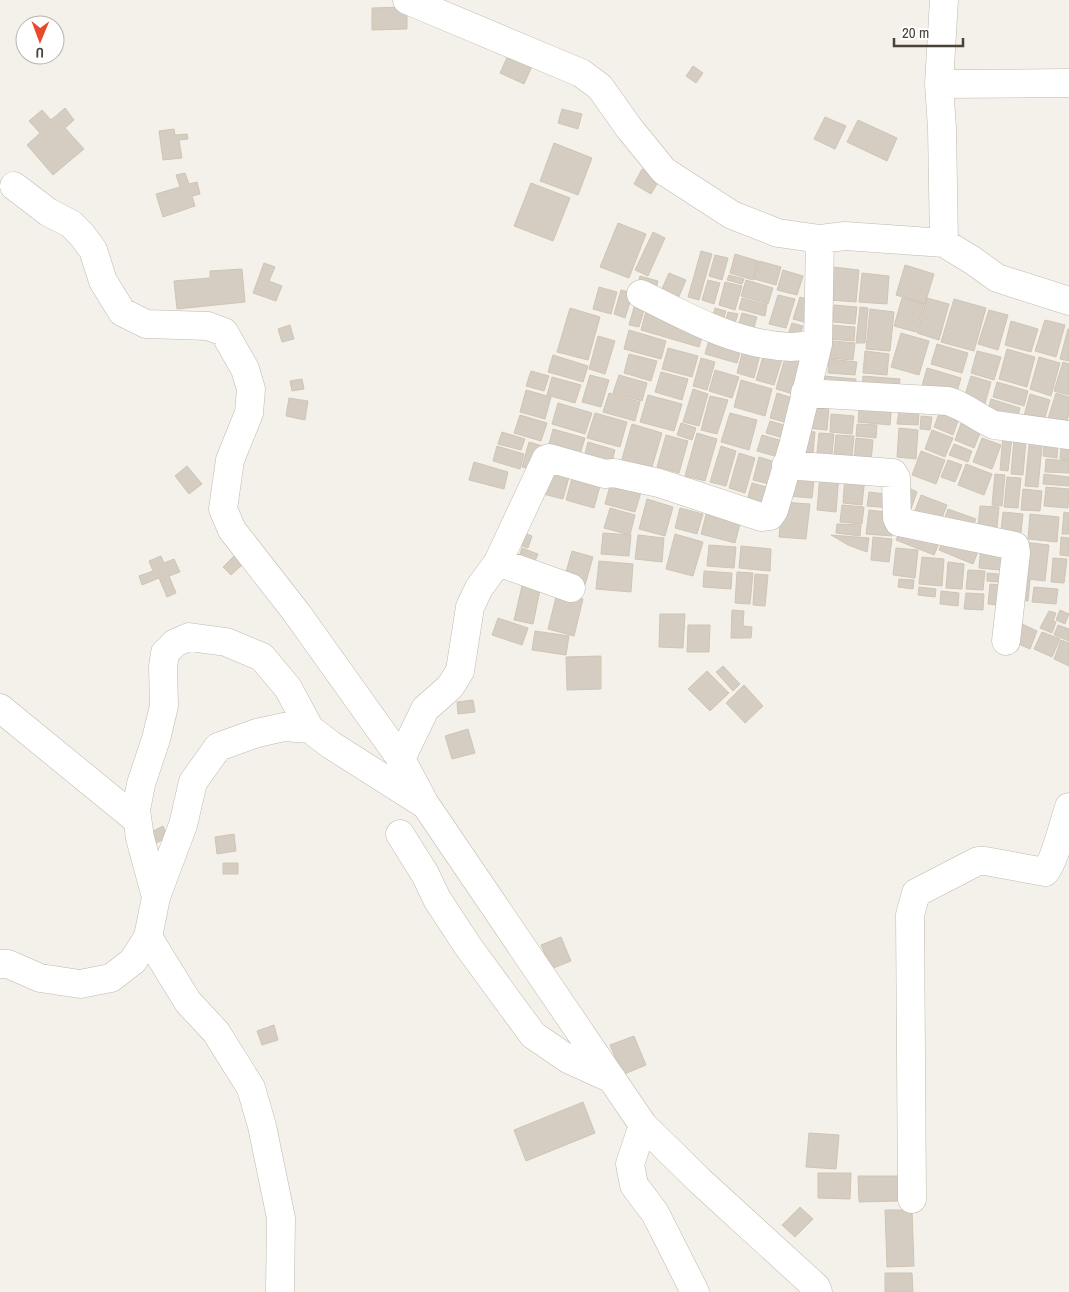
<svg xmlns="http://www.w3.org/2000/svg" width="1069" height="1292" font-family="'Archivo Narrow',sans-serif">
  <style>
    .building { fill: #d5cdc1; stroke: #cfc5b5 }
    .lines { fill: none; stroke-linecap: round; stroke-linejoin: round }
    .minor-casing { stroke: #bfb9ae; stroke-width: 29 }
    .minor { stroke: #fff; stroke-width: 28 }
  </style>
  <rect width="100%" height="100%" fill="#f4f1eb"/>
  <path class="building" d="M407,7V29L372,30V8Z
    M510,51L534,62L524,84L500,73Z
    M693,66L703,73L696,83L686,76Z
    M65,108L74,120L65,128L84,149L53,175L27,145L40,133L29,121L42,110L51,120Z
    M562,109L582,114L578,129L558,123Z
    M825,117L846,126L835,149L814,139Z
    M858,120L897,138L887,161L847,142Z
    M174,129L175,135L187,134L188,139L179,140L182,158L163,160L159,131Z
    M554,143L592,158L578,195L540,181Z
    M642,169L660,179L651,194L634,184Z
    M185,173L189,184L197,182L200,194L192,196L195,206L163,217L156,194L180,187L176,175Z
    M531,183L570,198L553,241L514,226Z
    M618,223L646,234L629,278L600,267Z
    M653,232L665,238L648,276L635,270Z
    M701,251L712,254L699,300L688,297Z
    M735,254L758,261L753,280L730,273Z
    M715,255L728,258L722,280L709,276Z
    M759,261L781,267L776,285L754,279Z
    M264,263L275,267L269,281L282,286L276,301L253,293Z
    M905,265L934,274L925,304L896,295Z
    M833,267L859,270L856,302L829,300Z
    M242,269L245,302L177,309L174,281L210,278V271Z
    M783,270L803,276L797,295L777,290Z
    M669,273L686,280L674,308L657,300Z
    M862,273L889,276L887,304L859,302Z
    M729,275L744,279L742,284L727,280Z
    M640,276L658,281L654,296L636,291Z
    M708,280L720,283L714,304L702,300Z
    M746,280L773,288L768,304L741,296Z
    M725,282L742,286L735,310L719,305Z
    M599,287L617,292L611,314L593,309Z
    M621,290L633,293L625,318L614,314Z
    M778,295L795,299L786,328L769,324Z
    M637,297L647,300L639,327L629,325Z
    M800,297L817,303L811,324L793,319Z
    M742,298L767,305L765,316L739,309Z
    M902,298L924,304L916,332L894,326Z
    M927,298L949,304L939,340L917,333Z
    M954,299L986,308L974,351L941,342Z
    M834,305L857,307L855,324L833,322Z
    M860,307L868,308L865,343H856Z
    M570,308L600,317L588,360L557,352Z
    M715,308L726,311L721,328L710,325Z
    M870,309L894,312L890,351L866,349Z
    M989,310L1008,315L998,350L978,344Z
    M646,311L705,328L699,347L641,330Z
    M728,312L738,314L732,332L723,330Z
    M742,313L757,317L751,338L736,333Z
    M1045,320L1065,325L1056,357L1035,351Z
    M1011,321L1038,329L1031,352L1005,345Z
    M792,323L803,326L797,344L786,341Z
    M290,325L294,339L282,342L278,329Z
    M831,325L855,327L854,341L829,339Z
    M1068,329H1069V361L1060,359Z
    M629,330L666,341L661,359L624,349Z
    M711,333L743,342L737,363L705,354Z
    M901,333L929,341L919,375L891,367Z
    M598,336L615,341L605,374L589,369Z
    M832,341L855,343L853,360L830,358Z
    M937,344L968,353L962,373L931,364Z
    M744,346L761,351L754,378L737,373Z
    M668,348L698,356L692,377L662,369Z
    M1007,349L1035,357L1027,387L999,379Z
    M765,350L783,356L774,385L756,380Z
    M787,351L811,358L800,396L776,389Z
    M865,351L889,354L887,375L863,373Z
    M977,351L1001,357L994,380L971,373Z
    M629,354L657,361L651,381L624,373Z
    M553,355L588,366L583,382L548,372Z
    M1039,357L1060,363L1051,396L1030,389Z
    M701,358L715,362L707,390L693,386Z
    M829,359L857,362L855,375L828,373Z
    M1063,362L1069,364V395L1054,391Z
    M927,368L961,378L956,395L922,386Z
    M715,370L739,377L732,398L709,391Z
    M531,371L549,376L544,391L526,386Z
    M661,372L688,379L682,400L655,392Z
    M590,375L609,380L601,407L582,402Z
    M619,375L647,383L642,401L613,393Z
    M824,376L856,379L854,393L823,390Z
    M863,376L900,379L898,396L862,393Z
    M971,376L991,382L984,407L963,401Z
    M552,377L581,385L575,403L547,395Z
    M302,379L304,389L292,391L290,381Z
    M741,380L772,389L765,416L734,407Z
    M997,382L1028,391L1024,406L993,397Z
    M693,389L708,394L699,426L683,422Z
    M526,390L551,397L545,419L520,412Z
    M609,393L640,402L635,421L603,412Z
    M777,393L802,401L795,425L770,418Z
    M1056,393L1069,397V414L1064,431L1046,425Z
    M1030,394L1050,400L1042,428L1022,423Z
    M648,395L682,404L674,431L640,422Z
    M808,395L830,397L827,430L805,428Z
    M710,396L728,400L717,434L701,430Z
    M289,398L308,401L305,420L286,416Z
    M860,398L892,401L890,425L858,422Z
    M991,399L1020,408L1015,426L986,418Z
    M558,403L592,413L585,434L552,424Z
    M943,403L962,410L953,435L934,427Z
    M899,411L919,413L918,425L897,424Z
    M595,413L627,422L620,447L587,438Z
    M730,413L757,420L749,450L721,442Z
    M831,414L854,416L852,434L830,432Z
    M520,415L547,423L541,441L514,433Z
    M921,416L932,417L930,430L920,429Z
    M963,418L983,426L974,448L955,440Z
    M770,421L794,428L790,440L766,433Z
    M681,423L696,428L692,440L677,435Z
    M632,424L662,433L650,474L620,466Z
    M857,424L877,425L876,438L856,436Z
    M899,428L918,430L916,459L897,457Z
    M553,429L585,438L577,464L546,456Z
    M799,430L815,432L812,463L796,461Z
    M932,430L953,438L945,457L925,449Z
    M502,432L525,439L521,450L498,444Z
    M697,433L717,439L705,481L685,476Z
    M819,433L834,434L831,464L816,463Z
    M1045,434L1059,435L1057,458L1043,456Z
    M666,435L688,441L679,473L657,467Z
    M762,435L790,443L785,459L757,451Z
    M836,435L854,436L851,467L833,466Z
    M1030,435L1043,436L1038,487L1025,486Z
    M1003,436L1012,437L1008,471L1000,470Z
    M856,438L873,440L871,462L854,461Z
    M982,438L1001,445L992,469L973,462Z
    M1062,438L1069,439V460L1060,459Z
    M1014,439L1026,440L1023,475L1011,474Z
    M529,442L546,447L539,471L522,467Z
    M588,442L615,450L609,472L582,465Z
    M954,444L972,451L968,462L949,455Z
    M497,446L524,454L520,469L493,461Z
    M721,446L736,451L726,486L710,482Z
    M921,451L945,460L936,484L912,475Z
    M739,453L755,458L745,493L729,488Z
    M759,457L782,464L776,486L753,480Z
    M1046,459L1069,461V473L1045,472Z
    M948,460L962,465L955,482L941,477Z
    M474,462L508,472L504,489L469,480Z
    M966,464L992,474L984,495L958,485Z
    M187,466L202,484L189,494L175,476Z
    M789,469L815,471L812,498L787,496Z
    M545,470L569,477L563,499L539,493Z
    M820,474L839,475L836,512L817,510Z
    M995,474L1005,475L1002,506L992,505Z
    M1044,474L1069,477V486L1043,484Z
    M845,475L865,477L862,505L843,503Z
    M1007,477L1021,478L1018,508L1004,507Z
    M572,478L600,486L594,508L566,500Z
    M612,478L643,486L635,512L605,504Z
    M752,483L774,489L768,510L746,504Z
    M905,486L917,492L911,509L898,504Z
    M1046,487L1069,489L1068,508L1044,506Z
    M1023,489L1042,491L1040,511L1021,510Z
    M869,492L894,495L892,508L867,506Z
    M921,495L947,505L940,523L914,513Z
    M647,499L673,507L665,536L639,529Z
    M782,502L810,504L806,539L779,537Z
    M842,505L864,507L862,524L840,522Z
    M980,506L999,507L996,538L977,537Z
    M610,508L635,515L630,535L604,528Z
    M680,508L703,514L697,534L675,528Z
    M948,509L976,519L969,536L942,526Z
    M869,510L894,513L892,536L866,534Z
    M707,511L741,520L735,543L701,534Z
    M1003,512L1023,514L1020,541L1000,540Z
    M1064,512L1069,513V534H1062Z
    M1030,514L1059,517L1057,542L1028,539Z
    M837,524L861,525L860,536L836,533Z
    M903,524L941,539L934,555L896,540Z
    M520,532L532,536L528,548L515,544Z
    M603,533L631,535L629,556L601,554Z
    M675,534L703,542L693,576L666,569Z
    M638,535L664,538L662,562L635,559Z
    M831,535L869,538L867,552L848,545Z
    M945,535L979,549L973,564L939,550Z
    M873,537L892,539L889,562L871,560Z
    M1061,537L1069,538V556L1060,555Z
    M1023,542L1049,545L1045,581L1020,578Z
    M709,545L736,547L734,568L707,566Z
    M741,546L771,549L770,571L739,568Z
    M981,546L1012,549L1010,571L979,568Z
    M522,548L538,554L532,568L517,563Z
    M896,548L918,550L915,578L893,575Z
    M572,551L593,557L585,585L564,579Z
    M161,556L164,563L174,559L180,572L169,576L176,593L167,597L159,578L142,585L139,576L153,571L149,561Z
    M234,556L242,565L231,575L223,567Z
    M922,557L944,559L942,586L919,584Z
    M1053,558L1067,559L1064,583L1051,582Z
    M599,561L633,564L631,592L596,589Z
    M948,562L964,564L962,589L946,588Z
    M968,570L985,571L983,590L966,589Z
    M704,571L732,573L731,589L703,587Z
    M737,572L753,573L750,604L735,603Z
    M987,573L1008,575V583L987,581Z
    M755,574L768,575L765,606L753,605Z
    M899,579L914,580L913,589L898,587Z
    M1021,579L1030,580L1028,601H1019Z
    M990,584L1010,586L1008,606L988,604Z
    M522,586L540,590L533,624L514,620Z
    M919,587L936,589L935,597L918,595Z
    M1034,587L1058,589L1056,604L1032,602Z
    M941,591L959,593L958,606L940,604Z
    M557,593L583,599L574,636L548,629Z
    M966,593L984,594L983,610L964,609Z
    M732,610L744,611L743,626L752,627L751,638H731Z
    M1060,610L1069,614L1065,624L1056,620Z
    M1049,611L1056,613L1053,621L1056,622L1052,633L1040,628Z
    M660,614H685L683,648L659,647Z
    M498,618L528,628L522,645L492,635Z
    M1022,624L1037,631L1030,649L1014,642Z
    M688,625H710L709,652H687Z
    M1058,625L1069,629V641L1054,635Z
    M535,631L569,636L566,655L532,650Z
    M1042,632L1060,639L1052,657L1034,649Z
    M1061,640L1069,643V666L1054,659Z
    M601,656V689L567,690L566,657Z
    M723,666L740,684L733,691L716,672Z
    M707,671L729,693L710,711L688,689Z
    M744,685L763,706L745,723L726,703Z
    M473,700L475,712L458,714L457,702Z
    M468,729L475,753L452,759L445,736Z
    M163,826L168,837L154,844L149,833Z
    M234,834L236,851L217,854L215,837Z
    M223,863H238V874H223Z
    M561,937L571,961L551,969L541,945Z
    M274,1025L278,1040L262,1045L257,1031Z
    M634,1036L646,1065L622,1075L610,1045Z
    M583,1102L595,1133L526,1161L514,1130Z
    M809,1133L839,1135L836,1169L806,1167Z
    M818,1173H851L850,1199L818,1198Z
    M858,1176H899V1201L859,1202Z
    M800,1207L813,1219L795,1237L782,1225Z
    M885,1210H912L914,1266L887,1267Z
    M885,1273H912L913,1292H885Z"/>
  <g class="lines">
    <g class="minor-casing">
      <path id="minor" d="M407,0L581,73L600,87L629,128L664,171L732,215L778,233L820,239L845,236L944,243L972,260L997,278L1069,301
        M939,84L944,0
        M14,186L48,212L71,224L82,235L93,250L103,281L122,312L146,324L208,326L224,332L245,369L251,389L249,413L230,460L223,509L232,530L296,612L401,759L425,804L643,1125L700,1181L816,1287L818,1292
        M944,243L942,128L939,84L1069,83
        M641,294C689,318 736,345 791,347C800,347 809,345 818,344
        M805,393L948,401C965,406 978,418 994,425L1069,435
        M786,465L893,473L896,478L897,518L899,522L1015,546L1016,553L1006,641
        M498,562L571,588
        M0,708L137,820
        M401,759L425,709L450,687L460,671L470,607L479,588L498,562L546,459L549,458L605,474L614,473L659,483L761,517L770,516L774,510L793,446L818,344L820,239
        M400,834L425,874L437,899L467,945L533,1035L568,1059L612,1079
        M156,897L183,825L193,782L218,747L257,733L284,727L310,729
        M148,937L188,1002L216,1032L251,1088L262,1126L281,1218L280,1292
        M0,964H8L40,978L80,984L111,978L133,961L148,937L156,897L140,838L136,810L141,784L156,739L164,706L163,667L165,653L175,643L189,637L226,642L262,657L288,688L310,729L331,745L424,804
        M643,1125L630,1164L634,1185L655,1213L695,1292
        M912,1199L910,915L916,893L978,861H985L1045,872C1054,863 1064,822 1069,807"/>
    </g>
    <use href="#minor" class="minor"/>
  </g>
  <g transform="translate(40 40) rotate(181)"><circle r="24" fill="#ffffff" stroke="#b6b3b0"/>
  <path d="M0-4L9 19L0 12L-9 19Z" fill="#e9492d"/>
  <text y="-8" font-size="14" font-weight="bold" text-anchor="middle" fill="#484239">U</text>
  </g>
  <path d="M894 38v8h69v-8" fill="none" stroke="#484239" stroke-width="2.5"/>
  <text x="902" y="38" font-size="15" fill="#484239" stroke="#ffffff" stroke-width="4" paint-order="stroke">20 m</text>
</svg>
